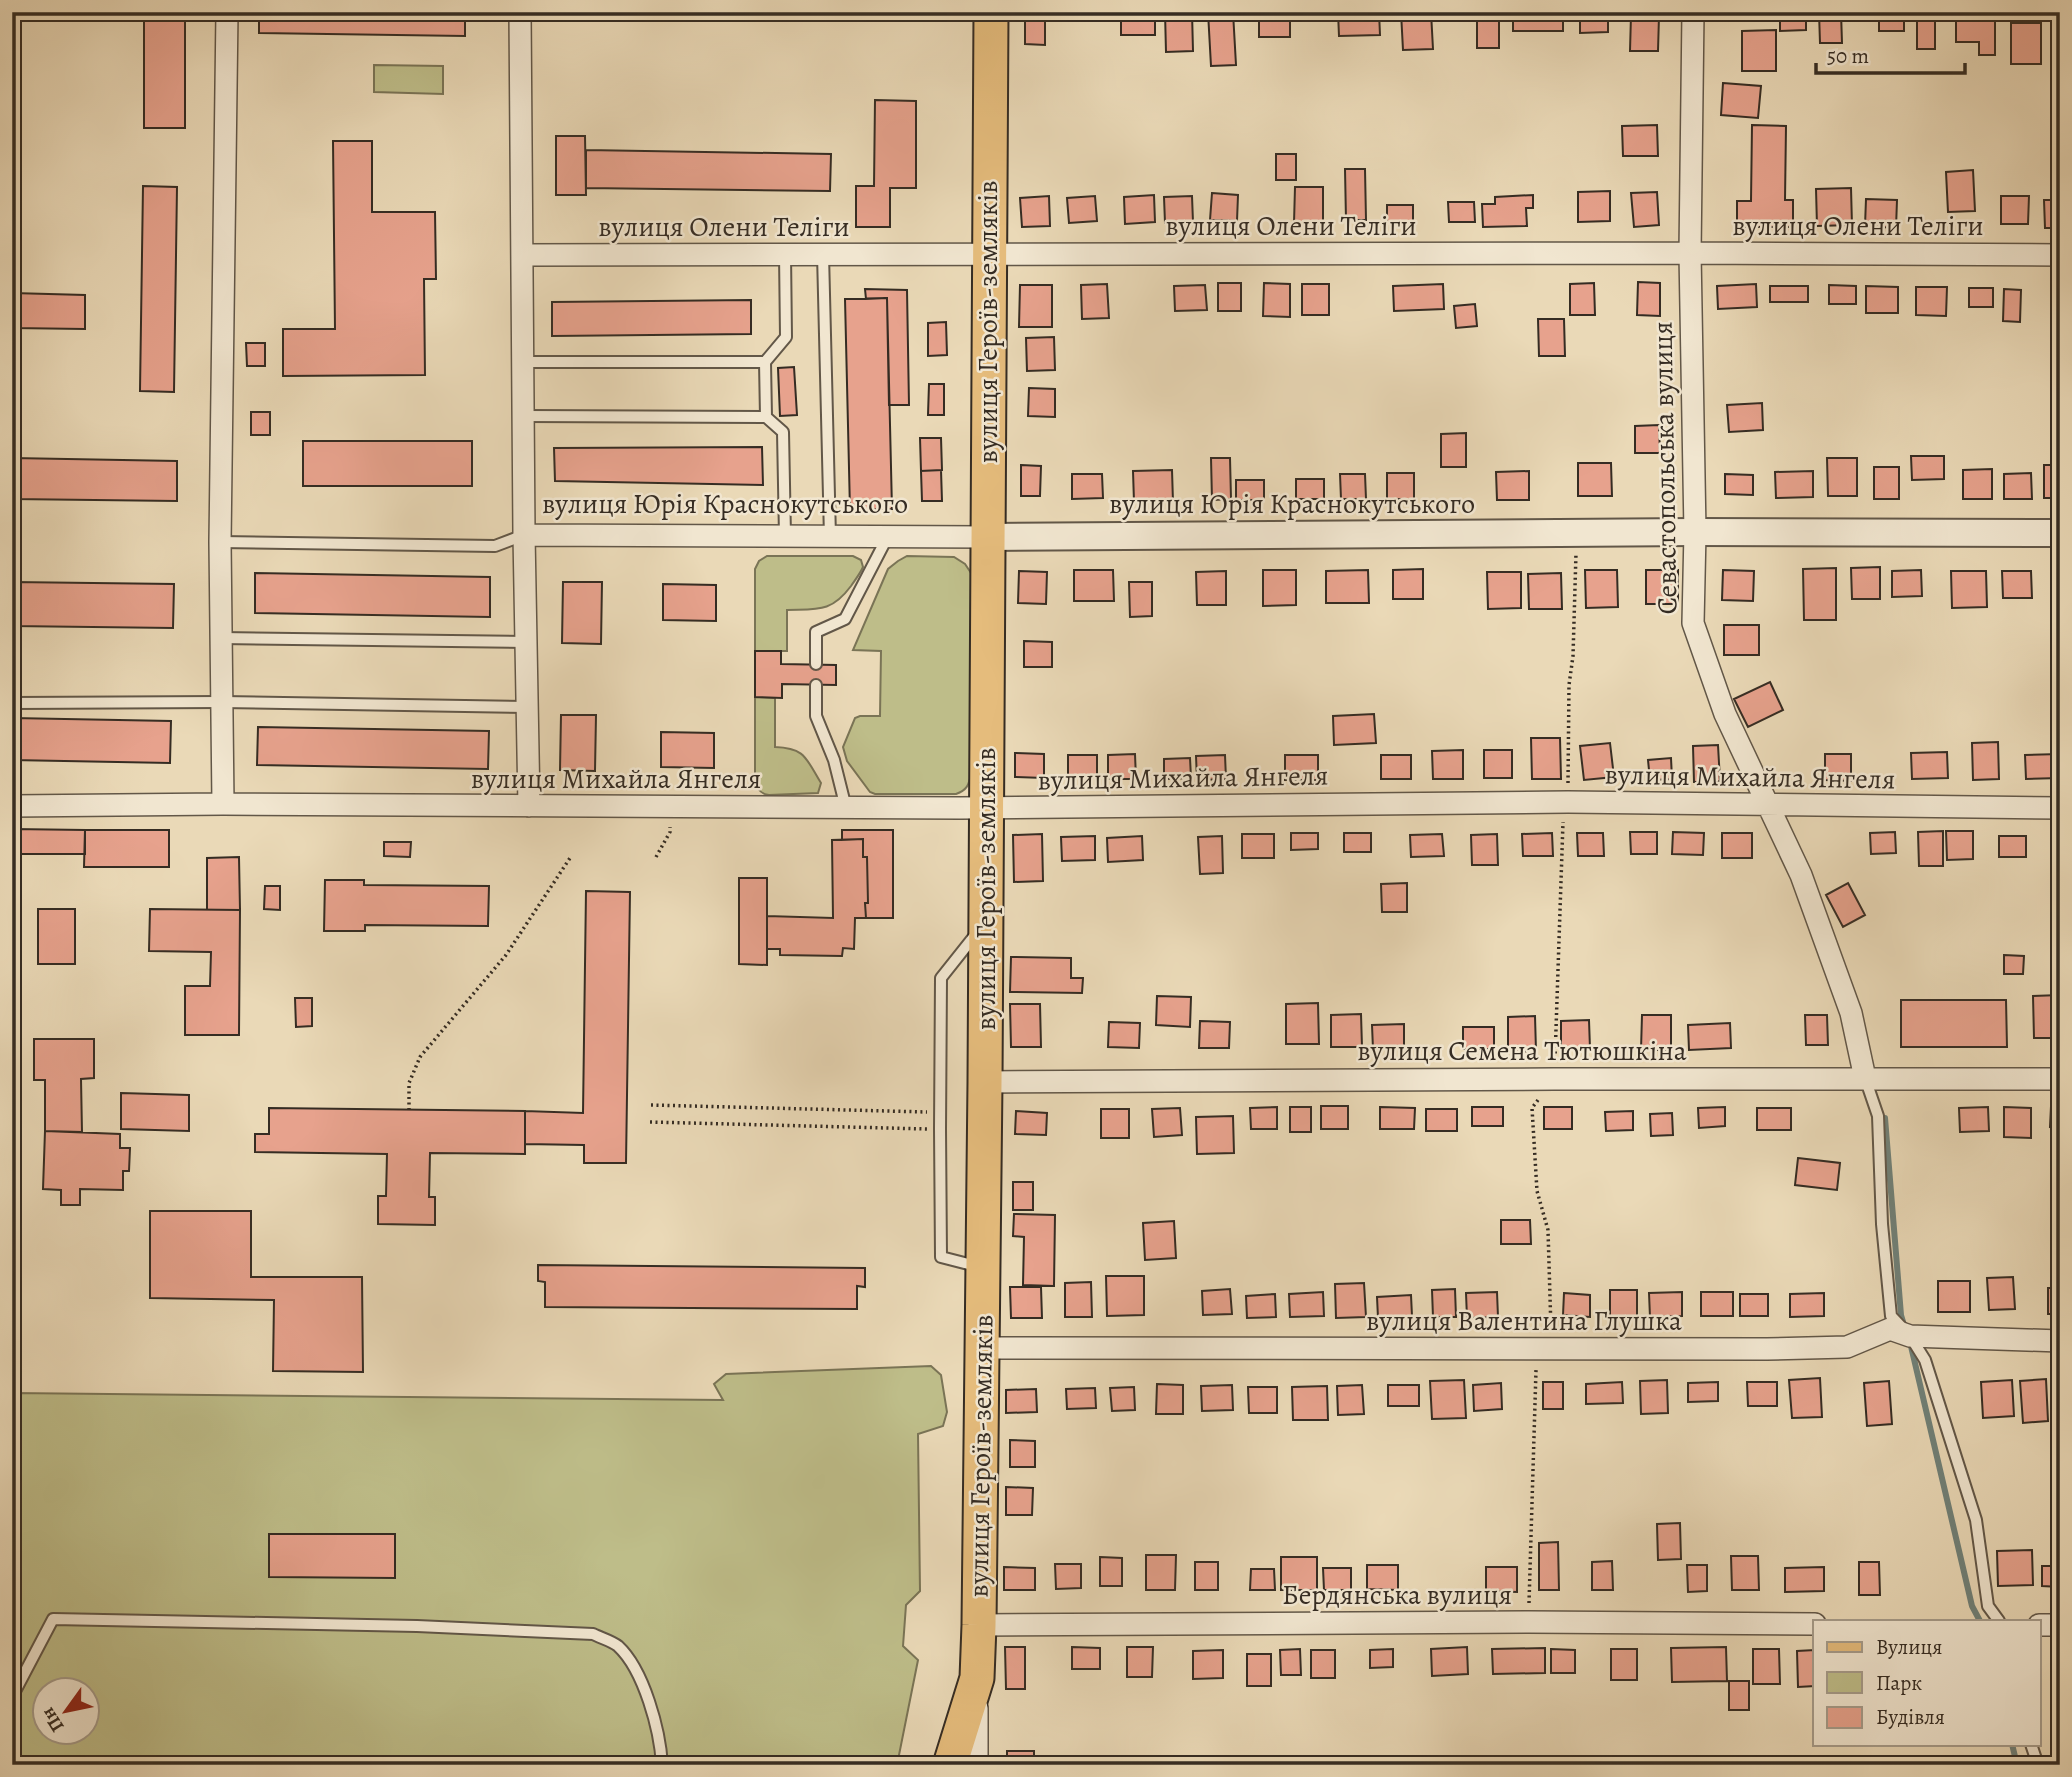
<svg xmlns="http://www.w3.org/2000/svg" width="2072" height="1777" font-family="Alegreya,serif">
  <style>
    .green { fill: #bebd89; stroke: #7a7456; stroke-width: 2; fill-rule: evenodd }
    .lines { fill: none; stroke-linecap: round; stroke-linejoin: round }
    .stream { stroke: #708179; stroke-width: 6 }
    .building { fill: #e7a28d; stroke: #352c23; stroke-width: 2 }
    .service-casing { stroke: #625748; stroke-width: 14 }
    .minor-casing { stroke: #625748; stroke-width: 24 }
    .tertiary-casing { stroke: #625748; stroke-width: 30 }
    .primary-casing { stroke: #352c23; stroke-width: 37 }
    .path { stroke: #352c23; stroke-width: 3.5; stroke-dasharray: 2 3.5; stroke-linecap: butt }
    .service { stroke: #f1e6d0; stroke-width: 10 }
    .minor { stroke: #f1e6d0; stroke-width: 21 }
    .tertiary { stroke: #f1e6d0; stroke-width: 26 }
    .primary { stroke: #e5bc7c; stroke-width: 33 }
    .labels { text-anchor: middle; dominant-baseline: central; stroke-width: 5; stroke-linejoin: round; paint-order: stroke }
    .street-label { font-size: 28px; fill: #352c23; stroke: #f1e6d0 }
  </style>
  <rect width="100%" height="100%" fill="#ead9b7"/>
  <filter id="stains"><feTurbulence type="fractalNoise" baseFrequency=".00286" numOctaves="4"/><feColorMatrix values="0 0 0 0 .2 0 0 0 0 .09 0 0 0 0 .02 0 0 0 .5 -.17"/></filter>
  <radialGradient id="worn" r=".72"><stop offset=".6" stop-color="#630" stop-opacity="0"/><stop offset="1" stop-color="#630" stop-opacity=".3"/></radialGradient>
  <path class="green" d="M374,65L443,66V94L374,92Z
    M767,556H853L861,560L863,567C860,574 855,580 851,586C831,613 817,609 787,610V651H755V569L759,561Z
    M907,556L954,557L965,564L971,573V774C969,785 967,790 956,794H875L870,792L847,761L843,747L855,718L860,716H880L881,651L853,650L888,569L898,561Z
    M755,697L775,698V747C806,748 806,759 821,783L818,793L769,795C759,794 756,787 755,778Z
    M931,1366L941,1375L947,1412L943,1426L918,1434L920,1591L906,1605L903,1646L918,1660L897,1765H12V1393L723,1400L714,1384L726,1374ZM46,1690H88V1732H46Z"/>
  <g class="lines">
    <path class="stream" d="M1885,1118L1901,1315L1904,1325
      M1910,1342L1972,1606L1980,1621
      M2012,1744L2017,1765"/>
  </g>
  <path class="building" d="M144,12H185V128H144Z
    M259,12H465V36L259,33Z
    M1121,12H1155V35H1121Z
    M1165,12H1192L1193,51L1166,52Z
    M1208,12H1233L1236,65L1211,66Z
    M1259,12H1290V37H1259Z
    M1338,12H1379L1380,35L1339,36Z
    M1401,12H1431L1433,49L1403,50Z
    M1513,12H1563V31H1513Z
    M1580,12H1608V32L1580,33Z
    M1780,12H1806V30L1780,31Z
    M1819,12H1841L1842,43H1820Z
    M1995,12V55H1979V42H1956V13Z
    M1025,13H1045V45L1025,44Z
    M1879,13H1904V31H1879Z
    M1917,13H1935V49H1917Z
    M1631,15L1659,16L1658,51H1630Z
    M1477,16H1499V48H1477Z
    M2011,23H2041V64H2011Z
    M1776,30V71H1742V31Z
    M1723,83L1761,86L1758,118L1721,115Z
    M875,100L916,101V188H890V227H856V186H874Z
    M1657,125L1658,156H1623L1622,126Z
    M1752,125L1786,126L1785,200H1793V227H1737V201H1751Z
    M556,136H585L586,195H556Z
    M333,141H372V212H435L436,279H424L425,375L283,376V329H335Z
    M586,150L831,154L830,191L586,188Z
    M1276,154H1296V180H1276Z
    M1345,169H1365L1366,220H1346Z
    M1973,170L1975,211L1948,212L1946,172Z
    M143,186L177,187L174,392L140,391Z
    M1295,187H1323V223H1294Z
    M1851,188L1852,225L1817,226L1816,189Z
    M1610,191V221L1578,222V192Z
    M1657,192L1659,225L1634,227L1631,193Z
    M1212,193L1238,195L1237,221L1210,220Z
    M1154,195L1155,222L1125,224L1124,197Z
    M1533,195V208H1526L1527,226L1483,227L1482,204H1495V197Z
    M1049,196L1050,226L1022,227L1020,198Z
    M1095,196L1097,221L1069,223L1067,198Z
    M1192,196L1193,222L1165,223L1164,197Z
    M2001,196H2029L2028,224H2001Z
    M1866,199L1897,200L1896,228L1865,226Z
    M2044,200H2060V228H2045Z
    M1448,202H1474L1475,222H1449Z
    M1387,205H1413V222H1387Z
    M1638,282L1660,283V316L1637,315Z
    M1218,283H1241V311H1218Z
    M1264,283L1290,284V317L1263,316Z
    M1594,283L1595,315H1570V284Z
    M1107,284L1109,318L1082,319L1081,285Z
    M1302,284H1329V315H1302Z
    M1443,284L1444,309L1394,311L1393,286Z
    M1756,284L1757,307L1718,309L1717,286Z
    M1020,285H1052V327H1019Z
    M1205,285L1207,310L1175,311L1174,286Z
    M1829,285L1856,286V304H1829Z
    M1770,286H1808V302H1770Z
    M1866,286L1898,287V313H1866Z
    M1916,287H1947L1946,316L1916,315Z
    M1969,288H1993V307H1969Z
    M865,289L907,290L909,405H889L887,298L866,299Z
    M2004,289L2021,290L2020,322L2003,321Z
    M12,293L85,295V329L12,328Z
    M887,298L892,509L850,510L845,299Z
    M751,300V334L552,336V302Z
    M1475,304L1477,326L1456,328L1454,306Z
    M1538,319H1564L1565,356H1539Z
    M946,322L947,355L928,356V323Z
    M1054,337L1055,370L1027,371L1026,338Z
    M246,343H265V366H247Z
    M794,367L797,415L780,416L778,368Z
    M929,384H944V415H928Z
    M1029,388L1055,389V417L1028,416Z
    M1762,403L1763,430L1729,432L1727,405Z
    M251,412H270V435H251Z
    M1659,425L1660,453H1635V426Z
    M1466,433V467H1441V434Z
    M920,438H941L942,470L921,471Z
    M303,441H472V486H303Z
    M762,447L763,485L555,481L554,448Z
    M1911,456H1944V479L1912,480Z
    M12,458L177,461V501L12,499Z
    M1211,458H1230L1231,499L1212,500Z
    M1827,458H1857V496H1828Z
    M1578,463H1611L1612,496H1578Z
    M1021,465L1041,466L1040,496H1021Z
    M2044,465H2060V498H2044Z
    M1874,467H1899V499H1874Z
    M1992,469V499H1963V470Z
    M941,470L942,501H922L921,471Z
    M1172,470L1173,502H1134L1133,471Z
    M1529,471V500H1497L1496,472Z
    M1813,471V497L1776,498L1775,472Z
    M1387,473H1414V499H1387Z
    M2031,473L2032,499H2004V474Z
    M1072,474H1102L1103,498L1072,499Z
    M1340,474H1365L1366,499H1341Z
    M1725,474L1753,475V495L1725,494Z
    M1296,479H1324V499H1296Z
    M1236,480H1264V500H1236Z
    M1880,567V599H1852L1851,568Z
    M1836,568V620H1804L1803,569Z
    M1423,569V599H1393V570Z
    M2057,569H2060V599H2057Z
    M1074,570H1113L1114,601H1074Z
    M1263,570H1296V605L1263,606Z
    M1368,570L1369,603H1326V571Z
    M1585,570H1617L1618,607L1586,608Z
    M1646,570H1678V604H1646Z
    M1723,570L1754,571L1753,601L1722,600Z
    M1921,570L1922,596L1892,597V571Z
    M1019,571L1047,572L1046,604L1018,603Z
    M1226,571V605H1197L1196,572Z
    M1951,571H1986L1987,607L1952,608Z
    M2002,571H2031L2032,598H2003Z
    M1487,572H1521V608L1488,609Z
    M255,573L490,577V617L255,613Z
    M1561,573L1562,609H1529L1528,574Z
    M12,582L174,584L173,628L12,626Z
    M563,582H602L601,644L562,643Z
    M1129,582H1152V616L1130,617Z
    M663,584L716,585V621L663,620Z
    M1724,625H1759V655H1724Z
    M1024,641L1052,642V667H1024Z
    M755,651H781V664L836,665V685L782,684V698L755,697Z
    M1770,682L1783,710L1748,727L1734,699Z
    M1374,714L1376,743L1334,745L1333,716Z
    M561,715H596L595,771L560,770Z
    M12,718L171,721L170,763L12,760Z
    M258,727L489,731L488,769L257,765Z
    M661,732L714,733V768L661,767Z
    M1531,738H1560L1561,779H1532Z
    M1998,742L1999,779L1973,780L1972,743Z
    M1610,743L1614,777L1584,780L1580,746Z
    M1718,745L1720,781L1694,782L1693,746Z
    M1463,750V779H1433L1432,751Z
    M1484,750H1512V778H1484Z
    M1947,752L1948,778L1912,779L1911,753Z
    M1015,753L1044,754V778L1015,777Z
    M1135,754L1136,779H1108V755Z
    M1825,754H1851V781L1825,780Z
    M2060,754V778L2026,779L2025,755Z
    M1068,755H1097V778H1068Z
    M1225,755L1226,779L1197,780L1196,756Z
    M1285,755H1318V780H1285Z
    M1381,755H1411V779H1381Z
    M1190,758L1191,778L1164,779V759Z
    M1671,758L1672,779L1650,780L1648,760Z
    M12,829L85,830V854H12Z
    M85,830H169V867H84Z
    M842,830H893V918H866L865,903H868L867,857H863V839L842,840Z
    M1943,831V866H1919L1918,832Z
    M1946,831H1973V859L1947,860Z
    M1630,832H1657V854H1631Z
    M1673,832L1704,833L1703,855L1672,854Z
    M1895,832L1896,853L1871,854L1870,833Z
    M1291,833H1318V849L1291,850Z
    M1344,833H1371V852H1344Z
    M1552,833L1553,856H1523L1522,834Z
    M1577,833H1603L1604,856H1578Z
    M1722,833H1752V858H1722Z
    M1042,834L1043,881L1014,882L1013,835Z
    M1242,834H1274V858H1242Z
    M1442,834L1444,856L1411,857L1410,835Z
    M1497,834L1498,865H1472L1471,835Z
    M2053,834L2060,835V855H2052Z
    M1095,836V860L1062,861L1061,837Z
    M1142,836L1143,860L1108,862L1107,838Z
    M1222,836L1223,873L1200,874L1198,837Z
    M1999,836H2026V857H1999Z
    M863,839V857H867L868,903H865L866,918H855L854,949L843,948L842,956L780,955V949H767V916L833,918L832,840Z
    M384,842H411L410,857L384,856Z
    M239,857L240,910H207V858Z
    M739,878H767V965L739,964Z
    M325,880H364V885L489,886L488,926L365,925V931H324Z
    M1407,883V912H1382L1381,884Z
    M1848,883L1865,915L1843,927L1826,895Z
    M265,886H280V910L264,909Z
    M586,891L630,892L626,1163H584V1145L525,1144V1111L583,1113Z
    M38,909H75V964H38Z
    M150,909L240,910L239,1035H185V986H210L211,952L149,951Z
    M2004,955L2024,956L2023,974H2004Z
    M1011,957L1071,958V978H1083L1082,993L1010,992Z
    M2060,995V1038H2034L2033,996Z
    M1157,996L1191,997L1190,1027L1156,1025Z
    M295,998H312V1026L296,1027Z
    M1901,1000H2006L2007,1047H1901Z
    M1318,1003L1319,1044H1286V1004Z
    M1010,1004H1040L1041,1047H1011Z
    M1361,1014L1362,1047H1331V1015Z
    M1642,1015H1671V1050H1641Z
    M1805,1015H1827L1828,1045H1806Z
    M1535,1016L1536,1051L1508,1052V1017Z
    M1589,1020L1590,1049H1561V1021Z
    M1200,1021L1230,1022L1229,1048H1199Z
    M1109,1022L1140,1023L1139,1048L1108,1047Z
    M1730,1023L1731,1048L1689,1050L1688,1025Z
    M1404,1024V1049H1373L1372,1025Z
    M1463,1027H1494V1049H1463Z
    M34,1039H94V1078L81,1079L82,1132L45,1131V1080H34Z
    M121,1093L189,1095V1131L121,1129Z
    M1321,1106H1348V1129H1321Z
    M2051,1106L2060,1107V1128L2050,1127Z
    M1277,1107V1129H1251L1250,1108Z
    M1290,1107H1311V1132H1290Z
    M1380,1107L1415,1108L1414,1129H1380Z
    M1472,1107H1503V1126H1472Z
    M1544,1107H1572V1129H1544Z
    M1725,1107V1126L1699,1128L1698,1108Z
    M1988,1107L1989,1131L1960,1132L1959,1108Z
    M2004,1107L2031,1108V1138L2004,1137Z
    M269,1108L525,1111V1154L430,1153L429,1197H435V1225L378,1224V1196H386L387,1154L255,1152V1134H269Z
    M1180,1108L1182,1135L1154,1137L1152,1109Z
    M1757,1108H1791V1130H1757Z
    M1101,1109H1129V1138H1101Z
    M1426,1109H1457V1131H1426Z
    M1016,1111L1047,1113L1046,1135L1015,1134Z
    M1633,1111V1130L1606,1131L1605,1112Z
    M1672,1113L1673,1135L1651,1136L1650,1114Z
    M1233,1116L1234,1153L1197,1154L1196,1117Z
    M45,1131L120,1134V1148H130L129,1171H123V1190L80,1189V1205H61V1190L43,1189Z
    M1798,1158L1840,1163L1837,1190L1795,1185Z
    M1013,1182H1033V1210H1013Z
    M150,1211H251V1277H362L363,1372L273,1371L274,1300L150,1298Z
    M1014,1214L1055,1215L1054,1286L1023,1285L1024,1237L1013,1236Z
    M1501,1220H1530L1531,1244H1501Z
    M1174,1221L1176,1258L1145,1260L1143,1223Z
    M538,1265L865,1268V1287L857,1286V1309L545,1307V1282L538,1281Z
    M1106,1276H1144V1315L1107,1316Z
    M2013,1277L2015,1309L1989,1310L1987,1278Z
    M1938,1281H1970V1312H1938Z
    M1091,1282L1092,1317H1065V1283Z
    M1364,1283L1366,1317L1336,1318L1335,1284Z
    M1010,1287H1041L1042,1318H1011Z
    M2048,1288H2060V1314H2048Z
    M1230,1289L1232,1314L1203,1315L1202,1291Z
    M1455,1289L1456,1317H1433L1432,1290Z
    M1610,1290H1637V1317L1610,1316Z
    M1323,1292L1324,1316L1290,1317L1289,1294Z
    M1497,1292L1498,1317L1467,1318L1466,1293Z
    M1682,1292V1316L1650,1317L1649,1293Z
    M1701,1292H1733V1316H1701Z
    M1564,1293L1590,1295V1317L1563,1315Z
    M1824,1293V1316L1790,1317V1294Z
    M1275,1294L1276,1317L1247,1318L1246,1296Z
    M1740,1294H1768V1316H1740Z
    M1411,1295L1412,1316L1378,1318L1377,1297Z
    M1820,1378L1822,1417L1792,1418L1789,1380Z
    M2046,1379L2048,1421L2023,1423L2020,1381Z
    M1464,1380L1466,1418L1432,1419L1430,1381Z
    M1667,1380L1668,1413L1641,1414L1640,1381Z
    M2012,1380L2014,1416L1983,1418L1981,1382Z
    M1889,1381L1892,1424L1867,1426L1864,1383Z
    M1543,1382H1563V1409H1543Z
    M1622,1382L1623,1403L1586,1404V1384Z
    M1718,1382V1401L1688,1402V1383Z
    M1747,1382H1777V1406H1748Z
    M1501,1383L1502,1409L1474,1411L1473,1385Z
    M1157,1384L1183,1385V1414H1156Z
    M1232,1385L1233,1410L1202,1411L1201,1386Z
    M1362,1385L1364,1414L1338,1415L1337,1386Z
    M1388,1385H1419V1406H1388Z
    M1327,1386L1328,1420H1293L1292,1387Z
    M1134,1387L1135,1410L1112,1411L1110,1388Z
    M1248,1387H1277V1413H1249Z
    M1095,1388L1096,1408L1067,1409L1066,1389Z
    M1036,1389L1037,1412L1006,1413V1390Z
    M1010,1440L1035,1441V1467H1010Z
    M1006,1487L1033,1488L1032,1515H1006Z
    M1680,1523L1681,1559L1658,1560L1657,1524Z
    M269,1534H395V1578L269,1577Z
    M1558,1542L1559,1590H1539V1543Z
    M2032,1550L2033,1585L1998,1586L1997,1551Z
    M1146,1555H1176L1175,1590H1146Z
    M1731,1556H1758L1759,1590H1732Z
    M1100,1557L1122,1558V1586H1100Z
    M1281,1557H1317V1590H1281Z
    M1612,1561L1613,1590H1592V1562Z
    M1195,1562H1218V1590H1195Z
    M1859,1562H1879L1880,1595H1859Z
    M1055,1564H1081V1588L1056,1589Z
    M1367,1565H1398V1590L1367,1589Z
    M1687,1565H1707V1591L1688,1592Z
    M2042,1566H2060V1587L2042,1586Z
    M1004,1567L1035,1568V1590H1004Z
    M1486,1567H1517V1592L1486,1591Z
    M1824,1567V1591L1785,1592V1568Z
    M1323,1568H1351V1590H1324Z
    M1251,1569H1274L1275,1590H1250Z
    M1005,1647H1025V1689H1006Z
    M1072,1647L1100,1648V1669H1072Z
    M1127,1647H1153L1152,1677H1127Z
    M1467,1647L1468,1674L1432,1676L1431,1649Z
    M1726,1647L1727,1681L1672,1682L1671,1648Z
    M1545,1648V1673L1493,1674L1492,1649Z
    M1300,1649L1301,1675H1281L1280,1650Z
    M1393,1649V1667L1370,1668V1650Z
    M1551,1649L1575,1650V1673H1551Z
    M1611,1649H1637V1680H1611Z
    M1753,1649H1779L1780,1684H1753Z
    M1223,1650V1678L1193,1679V1651Z
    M1311,1650H1335V1678H1311Z
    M1815,1650V1686L1798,1687L1797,1651Z
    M1247,1654H1271V1686H1247Z
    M1729,1681H1749V1710H1729Z
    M1007,1751H1034V1765H1007Z"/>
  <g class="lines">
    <g class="service-casing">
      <path id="service" d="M823,254L830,537
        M524,362H765L786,337L785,254
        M765,362L766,417
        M525,416L766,417L783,432L785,536
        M220,542L495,546L524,535
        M221,638L527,642
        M816,664V632L845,619L888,536
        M816,685V716L834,760L846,808
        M12,703L222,702L528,707
        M976,934L941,978L940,1129L941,1257L980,1267
        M1865,1078L1878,1116L1882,1224L1891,1316L1910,1336L1925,1360L1976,1520L1988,1606L1999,1621
        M12,1697L53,1619L417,1626L593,1634C601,1638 612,1641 618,1646C644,1670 660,1730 662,1765
        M2031,1744L2038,1765"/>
    </g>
    <g class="minor-casing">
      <path id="minor" d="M520,12L524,535L529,806
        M1693,12L1690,253L1695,532L1693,623L1725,714L1801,875L1851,1013L1865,1078
        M523,255L1690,253L2060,255
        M524,535L987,537
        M223,804L220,542L227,12
        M12,806L223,804L960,808L1568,802L2060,808
        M985,1082L1554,1079H2060
        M983,1348L1767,1349L1847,1347L1890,1329L1910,1336L2060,1341
        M979,1625L1529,1622L1815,1624
        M2039,1625H2060
        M977,1708V1765"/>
    </g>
    <g class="tertiary-casing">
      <path id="tertiary" d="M987,537L1695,532L2060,533"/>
    </g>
    <g class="primary-casing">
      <path id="primary" d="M950,1765L977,1678L979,1625L985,1082L991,12"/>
    </g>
    <path class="path" d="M1568,783L1569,685L1573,656L1576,553
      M656,857L670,832V827
      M1555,1059L1563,822
      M1538,1100L1532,1108L1537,1191L1548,1230L1551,1330
      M651,1105L927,1112
      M409,1110V1083L420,1057L506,955L570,858
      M650,1122L927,1129
      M1529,1603L1536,1370"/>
    <use href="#service" class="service"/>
    <use href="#minor" class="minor"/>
    <use href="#tertiary" class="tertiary"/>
    <use href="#primary" class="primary"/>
  </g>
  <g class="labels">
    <g class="street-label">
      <text x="1291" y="226">вулиця Олени Теліги</text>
      <text x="1858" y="226">вулиця Олени Теліги</text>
      <text x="724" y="227">вулиця Олени Теліги</text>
      <text transform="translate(988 322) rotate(-90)">вулиця Героїв-земляків</text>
      <text transform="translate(1665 468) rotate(-91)">Севастопольська вулиця</text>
      <text x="725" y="504">вулиця Юрія Краснокутського</text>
      <text x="1292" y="504">вулиця Юрія Краснокутського</text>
      <text transform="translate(1750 777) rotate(1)">вулиця Михайла Янгеля</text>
      <text transform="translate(1183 778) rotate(-1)">вулиця Михайла Янгеля</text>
      <text x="616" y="779">вулиця Михайла Янгеля</text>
      <text transform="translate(986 889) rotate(-90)">вулиця Героїв-земляків</text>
      <text x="1522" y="1051">вулиця Семена Тютюшкіна</text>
      <text x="1524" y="1321">вулиця Валентина Глушка</text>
      <text transform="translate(981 1456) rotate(-89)">вулиця Героїв-земляків</text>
      <text x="1397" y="1595">Бердянська вулиця</text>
    </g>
  </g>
  <rect width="2072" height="1777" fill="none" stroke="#ead9b7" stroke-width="42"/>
  <rect x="14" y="14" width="2044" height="1749" fill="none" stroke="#352c23" stroke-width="3.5"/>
  <rect x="21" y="21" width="2030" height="1735" fill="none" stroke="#352c23" stroke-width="2"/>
  <rect x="1813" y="1620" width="228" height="126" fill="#f1e6d0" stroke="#a69c8b" stroke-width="2"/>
  <rect x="1827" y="1642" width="35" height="10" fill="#e5bc7c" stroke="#a69c8b" stroke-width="2"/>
  <text x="1876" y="1654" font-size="21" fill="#352c23">Вулиця</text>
  <rect x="1827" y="1672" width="35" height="21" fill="#bebd89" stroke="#a69c8b" stroke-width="2"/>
  <text x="1876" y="1690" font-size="21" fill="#352c23">Парк</text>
  <rect x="1827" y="1707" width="35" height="21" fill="#e7a28d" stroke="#a69c8b" stroke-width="2"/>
  <text x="1876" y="1724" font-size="21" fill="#352c23">Будівля</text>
  <g transform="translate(66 1711) rotate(237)"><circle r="33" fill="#f1e6d0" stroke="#a69c8b" stroke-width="2"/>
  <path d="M0-5L12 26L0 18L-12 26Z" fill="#8f2418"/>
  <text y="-10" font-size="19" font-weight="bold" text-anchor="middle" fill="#352c23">Пн</text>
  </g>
  <path d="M1816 63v10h149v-10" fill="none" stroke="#352c23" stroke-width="3.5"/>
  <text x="1827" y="63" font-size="21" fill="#352c23" stroke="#f1e6d0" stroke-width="5" paint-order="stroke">50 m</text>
  <rect width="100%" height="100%" filter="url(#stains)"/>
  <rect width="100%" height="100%" fill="url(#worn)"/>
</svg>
